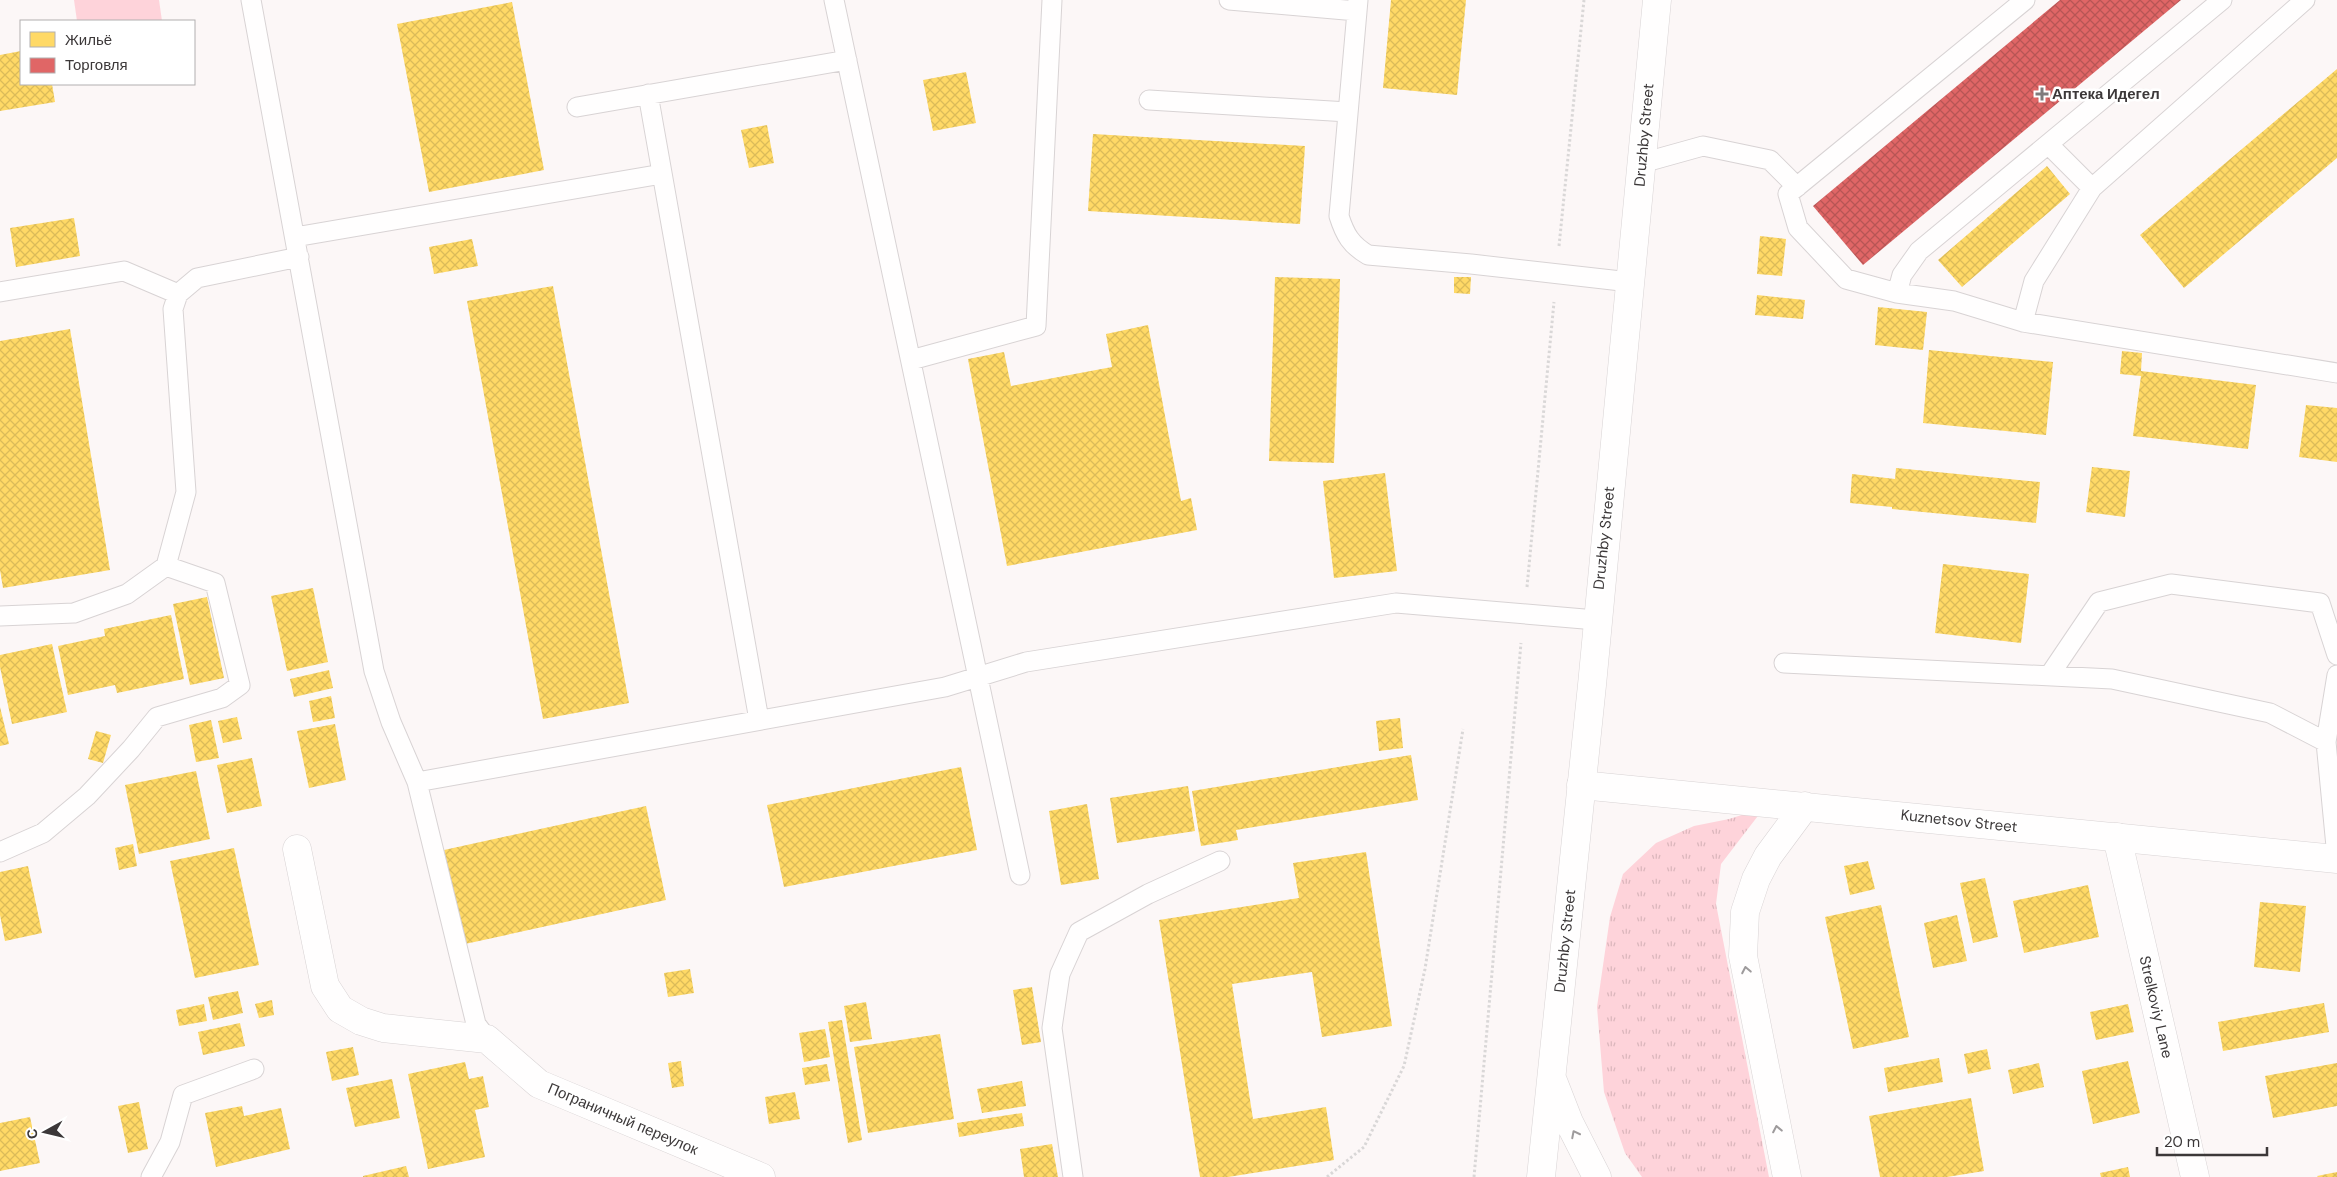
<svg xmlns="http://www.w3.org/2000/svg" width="2337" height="1177" font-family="'DM Sans',sans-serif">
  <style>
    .grass { fill: url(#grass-tufts) }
    .pitch { fill: #fed3da }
    .homes { fill: url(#homes-cross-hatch) }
    .shops { fill: url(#shops-cross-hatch) }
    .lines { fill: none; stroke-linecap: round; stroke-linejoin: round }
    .service-casing { stroke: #d8d3d4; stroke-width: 21 }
    .minor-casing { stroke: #d8d3d4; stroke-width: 29 }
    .tertiary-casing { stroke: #d8d3d4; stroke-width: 29 }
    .secondary-casing { stroke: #d8d3d4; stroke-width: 29 }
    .path { stroke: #d9d7d7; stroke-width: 3; stroke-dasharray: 2.5 2.5; stroke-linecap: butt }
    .service { stroke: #fffefe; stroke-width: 19 }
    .minor { stroke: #fffefe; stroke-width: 28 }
    .tertiary { stroke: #fffefe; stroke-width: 28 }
    .secondary { stroke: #fffefe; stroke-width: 28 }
    .oneway { stroke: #9e9b9c }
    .poi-dot { fill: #7f7b7c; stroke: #fff; stroke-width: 2 }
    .labels { text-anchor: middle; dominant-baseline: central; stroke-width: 5; stroke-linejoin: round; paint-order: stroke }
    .poi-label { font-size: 15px; font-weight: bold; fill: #3c3839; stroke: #fff; text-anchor: start }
    .street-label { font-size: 15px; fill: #3c3839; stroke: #fff }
  </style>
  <defs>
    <pattern id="grass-tufts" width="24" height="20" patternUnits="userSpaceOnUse" patternTransform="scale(1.25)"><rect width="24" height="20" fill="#fed3da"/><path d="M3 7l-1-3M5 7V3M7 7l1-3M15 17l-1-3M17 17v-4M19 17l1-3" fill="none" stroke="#dbb6bc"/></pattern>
    <pattern id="homes-cross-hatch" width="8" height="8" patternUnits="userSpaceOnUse" patternTransform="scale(1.25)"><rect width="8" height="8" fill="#ffd966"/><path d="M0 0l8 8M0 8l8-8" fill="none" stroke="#dbbb59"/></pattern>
    <pattern id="shops-cross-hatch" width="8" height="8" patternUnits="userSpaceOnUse" patternTransform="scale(1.25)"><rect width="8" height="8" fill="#e06666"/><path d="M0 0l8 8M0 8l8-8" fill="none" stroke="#b75555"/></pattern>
  </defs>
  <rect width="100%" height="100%" fill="#fcf7f7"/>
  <path class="grass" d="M1764,808L1721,864L1716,904L1769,1177H1642L1625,1153L1604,1092L1597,1007L1610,917L1623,874L1656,843L1694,826L1729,819Z"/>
  <path class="pitch" d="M74,0H159L162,21H77Z"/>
  <path class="homes" d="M1391,0H1466L1457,95L1383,88Z
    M512,2L544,170L429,192L397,24Z
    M21,51V84H52L55,102L0,111V55Z
    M2337,69V158L2184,288L2140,235Z
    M966,72L976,123L933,131L923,80Z
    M767,125L774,163L749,168L741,130Z
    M1093,134L1305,146L1300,224L1088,211Z
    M2047,166L2070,194L1962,287L1938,260Z
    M74,218L80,256L16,267L10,228Z
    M1760,236L1786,239L1782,276L1757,274Z
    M472,239L478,266L434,274L429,247Z
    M1275,277L1340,279L1334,463L1269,461Z
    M1454,277H1471L1470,294L1454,293Z
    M553,286L629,703L543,719L467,301Z
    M1757,295L1805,300L1803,319L1755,315Z
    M1878,307L1927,312L1923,350L1875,345Z
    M1148,325L1181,501L1191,498L1197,530L1007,566L968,359L1004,352L1011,386L1112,367L1106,334Z
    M70,329L110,570L3,588L0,570V341Z
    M1929,350L2053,362L2046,435L1923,423Z
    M2122,351L2142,353L2141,371L2256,385L2248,449L2133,436L2141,376L2120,374Z
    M2306,405L2337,408V462L2299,457Z
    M2092,467L2130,471L2125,517L2086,512Z
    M1896,468L2040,482L2036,523L1892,509V507L1850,503L1852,474L1895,479Z
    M1385,473L1397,571L1334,578L1323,481Z
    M1943,564L2029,574L2021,643L1935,633Z
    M313,588L328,662L287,671L271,596Z
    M207,597L224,678L190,685L173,604Z
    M171,615L184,679L117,693L115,685L68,695L58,646L105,636L104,629Z
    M52,644L67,712L12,724L0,667V655Z
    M329,670L333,688L294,697L290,679Z
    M331,696L335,718L313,722L309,701Z
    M0,707L9,744L0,746Z
    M237,717L242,739L223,743L218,721Z
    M1400,718L1403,748L1379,751L1376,721Z
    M211,720L219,758L196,762L189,725Z
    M335,724L346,780L309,788L297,731Z
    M96,731L111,735L103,763L88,759Z
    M1411,755L1418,800L1236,830L1238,840L1201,846L1192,791Z
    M252,758L262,806L227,813L217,765Z
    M961,767L977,850L784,887L767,805Z
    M196,771L210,839L139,854L125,785Z
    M1188,786L1195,831L1117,843L1110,798Z
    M1087,804L1099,879L1061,885L1049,811Z
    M646,806L666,900L465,944L444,850Z
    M133,844L137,866L119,870L115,848Z
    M234,848L259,965L195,978L170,861Z
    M1366,852L1392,1026L1322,1037L1312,972L1232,984L1253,1119L1326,1107L1334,1160L1228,1177H1200L1159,920L1299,898L1293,863Z
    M1868,861L1875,889L1850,895L1844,866Z
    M28,866L42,933L5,941L0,915V872Z
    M1985,878L1998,937L1973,943L1960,883Z
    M2088,885L2099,937L2024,953L2013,901Z
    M2260,902L2306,906L2300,972L2254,967Z
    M1881,905L1909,1037L1853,1049L1825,917Z
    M1957,915L1967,961L1933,968L1924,923Z
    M690,969L694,993L668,997L664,973Z
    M1032,987L1041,1042L1022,1045L1013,990Z
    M238,991L243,1013L213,1020L208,997Z
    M272,1000L274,1015L259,1018L255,1004Z
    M866,1002L872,1039L850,1042L844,1006Z
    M2324,1003L2329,1032L2223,1051L2218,1022Z
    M204,1004L207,1021L179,1026L176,1010Z
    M2128,1004L2134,1032L2096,1040L2090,1012Z
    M842,1020L862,1140L848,1143L828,1022Z
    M240,1023L245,1046L203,1055L198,1032Z
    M825,1029L830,1057L804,1062L799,1033Z
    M940,1034L954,1119L868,1133L854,1047Z
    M353,1047L359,1075L332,1081L326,1052Z
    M1987,1049L1991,1069L1968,1074L1964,1054Z
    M1939,1058L1943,1082L1888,1092L1884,1068Z
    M681,1061L684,1086L672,1088L668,1063Z
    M2128,1061L2140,1113L2093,1124L2082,1071Z
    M465,1062L469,1079L483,1076L489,1107L475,1110L485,1157L428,1169L408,1074Z
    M2039,1063L2044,1087L2013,1094L2008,1070Z
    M2337,1063V1106L2273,1118L2265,1076Z
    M827,1064L830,1081L805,1085L802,1068Z
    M392,1079L400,1118L355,1127L346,1088Z
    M1022,1081L1026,1106L982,1113L977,1089Z
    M795,1092L800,1119L769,1124L765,1097Z
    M1971,1098L1984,1171L1947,1177H1880L1869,1116Z
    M139,1102L148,1149L128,1153L118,1106Z
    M242,1106L244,1116L281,1108L290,1149L216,1167L205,1113Z
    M1022,1113L1024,1126L959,1137L957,1123Z
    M30,1117L40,1163L0,1171V1123Z
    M1052,1144L1058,1177H1024L1020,1149Z
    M406,1166L409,1177H363V1176Z
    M2128,1167L2130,1177H2101L2100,1173Z
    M2337,1172V1177H2318L2317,1176Z"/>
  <path class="shops" d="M2060,0H2181L1863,265L1813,206Z"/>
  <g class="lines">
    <g class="service-casing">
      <path id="service" d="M251,0L374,671L391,722L417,782L476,1024L487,1039
        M834,0L1020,875
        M1229,0L1357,11
        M1358,0L1339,216C1345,235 1351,245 1368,255L1471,264L1630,282
        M2025,0L1788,194L1798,228L1846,279L1897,293L1954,301L2023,322L2337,373
        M648,94L759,720
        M1149,100L1348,112
        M577,107L847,60
        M2049,145L2092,188
        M1642,163L1703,146L1770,160L1797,187
        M295,237L662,174
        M0,292L124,271L178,294
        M1897,293L1902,275L1919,251L2222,0
        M2023,322L2034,281L2092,188L2305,0
        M911,360L1036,326L1052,0
        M0,616L74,613L127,594L166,566L186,492L173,309L178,294L197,278L299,257
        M1784,663L2112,679L2270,713L2326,742L2337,857
        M2049,676L2099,602L2171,584L2320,603L2337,655
        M2326,742L2337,675
        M417,782L945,687L1026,662L1396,603L1596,620
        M0,852L43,833L87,796L131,749L157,717L222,698L240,685L215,583L166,566
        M151,1177L170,1142L183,1095L254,1069
        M1073,1177L1052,1028L1060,974L1079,932L1148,894L1220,861"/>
    </g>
    <g class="minor-casing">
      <path id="minor" d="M2117,837L2195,1177
        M297,849L325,986L340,1009L361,1021L383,1028L487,1039L539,1084L761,1177"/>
    </g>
    <g class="tertiary-casing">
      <path id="tertiary" d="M1581,785L2337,859
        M1787,1177L1743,956L1745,912L1756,879L1768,856L1805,806"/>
    </g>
    <g class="secondary-casing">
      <path id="secondary" d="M1553,1081L1569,1122L1597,1177
        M1541,1177L1592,685L1657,0"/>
    </g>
    <path class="path" d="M1559,246L1584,0
      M1527,587L1554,302
      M1327,1177L1364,1147L1404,1066L1425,969L1463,729
      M1474,1177L1521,643"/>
    <use href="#service" class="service"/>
    <use href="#minor" class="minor"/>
    <use href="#tertiary" class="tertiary"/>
    <use href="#secondary" class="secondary"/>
  </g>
  <defs><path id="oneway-chevron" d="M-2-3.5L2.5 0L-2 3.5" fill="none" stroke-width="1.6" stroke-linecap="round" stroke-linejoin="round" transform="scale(1.25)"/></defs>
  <g class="oneway">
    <use href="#oneway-chevron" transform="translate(1746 970) rotate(-101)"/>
    <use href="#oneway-chevron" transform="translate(1777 1129) rotate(-101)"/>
    <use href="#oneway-chevron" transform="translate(1575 1134) rotate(-117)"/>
  </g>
  <path class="poi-dot" d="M2039.5 86.5h5v5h5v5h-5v5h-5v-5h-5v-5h5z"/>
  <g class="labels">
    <g class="poi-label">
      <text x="2052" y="94">Аптека Идегел</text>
    </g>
    <g class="street-label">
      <text transform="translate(1644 135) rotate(-85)">Druzhby Street</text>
      <text transform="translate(1604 538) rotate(-84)">Druzhby Street</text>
      <text transform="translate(1959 821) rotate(6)">Kuznetsov Street</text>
      <text transform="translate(1565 941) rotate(-84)">Druzhby Street</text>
      <text transform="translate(2156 1007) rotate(77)">Strelkoviy Lane</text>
      <text transform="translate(623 1119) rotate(23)">Пограничный переулок</text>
    </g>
  </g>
  <rect x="20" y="20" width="175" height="65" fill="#ffffff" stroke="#b1afb0"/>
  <rect x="30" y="32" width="25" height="15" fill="#ffd966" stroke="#b1afb0"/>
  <text x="65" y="45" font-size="15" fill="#3c3839">Жильё</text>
  <rect x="30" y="58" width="25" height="15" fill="#e06666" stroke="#b1afb0"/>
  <text x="65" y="70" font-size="15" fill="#3c3839">Торговля</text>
  <g transform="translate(45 1132) rotate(262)" stroke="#ffffff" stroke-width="4" paint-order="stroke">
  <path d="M0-4L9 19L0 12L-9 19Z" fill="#3c3839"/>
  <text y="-8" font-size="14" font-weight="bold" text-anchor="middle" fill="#3c3839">С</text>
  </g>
  <path d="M2157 1147v8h110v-8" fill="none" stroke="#3c3839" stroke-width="2.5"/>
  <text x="2164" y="1147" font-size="15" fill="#3c3839" stroke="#ffffff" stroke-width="4" paint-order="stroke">20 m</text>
</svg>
